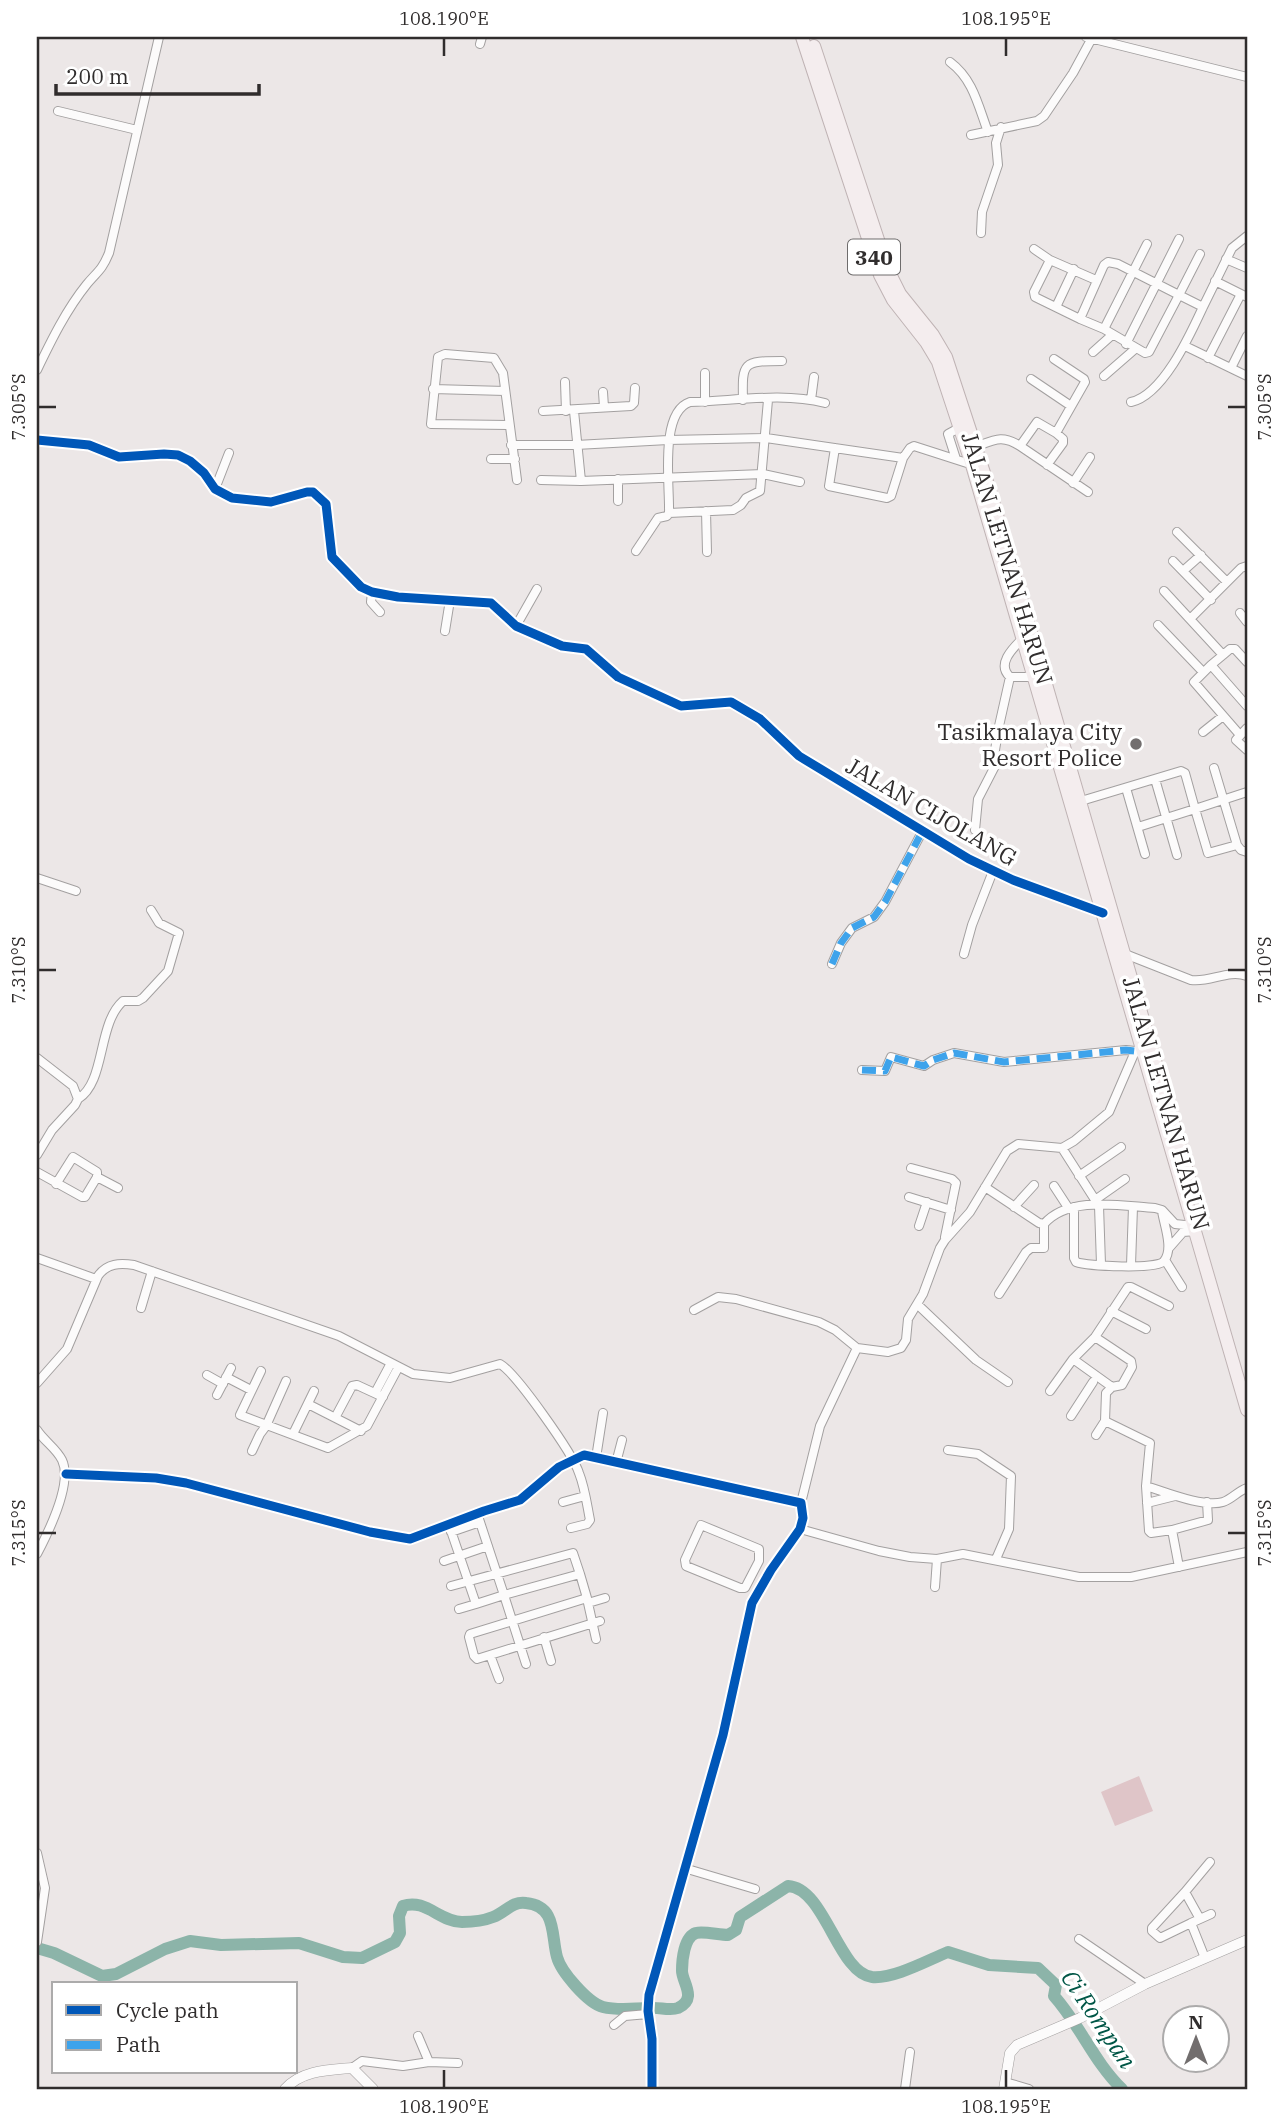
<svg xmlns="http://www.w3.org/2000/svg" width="1284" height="2126" font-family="'IBM Plex Serif',serif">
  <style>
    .green { fill: #dfc5c8 }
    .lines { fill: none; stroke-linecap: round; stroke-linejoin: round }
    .river { stroke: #8cb4a9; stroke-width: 12 }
    .minor-casing { stroke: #a3a0a0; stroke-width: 10 }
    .tertiary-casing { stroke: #a3a0a0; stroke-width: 11 }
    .primary-casing { stroke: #bfb3b4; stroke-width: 14 }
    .minor { stroke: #fcfbfb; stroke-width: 8 }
    .tertiary { stroke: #fcfbfb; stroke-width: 10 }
    .primary { stroke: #f4edee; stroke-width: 12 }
    .quiet { stroke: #3ea3eb; stroke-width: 7; stroke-dasharray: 14 7; stroke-linecap: butt }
    .cycleway-casing { stroke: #fff; stroke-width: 13 }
    .cycleway { stroke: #0057b8; stroke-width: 9 }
    .ticks { fill: none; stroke: #302d2d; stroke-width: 2.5 }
    .poi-dot { fill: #726e6e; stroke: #fff; stroke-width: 2.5 }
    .labels { text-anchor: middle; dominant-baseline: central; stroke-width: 7; stroke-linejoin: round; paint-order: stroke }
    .shield { fill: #fff; stroke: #6e6c6c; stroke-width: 2 }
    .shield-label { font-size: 21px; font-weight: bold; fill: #302d2d }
    .street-label { font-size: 23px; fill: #302d2d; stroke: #fff }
    .poi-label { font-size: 23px; fill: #302d2d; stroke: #fff; text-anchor: end }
    .water-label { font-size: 24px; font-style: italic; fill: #005646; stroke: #fff }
    .neatline { fill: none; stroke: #302d2d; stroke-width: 2.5 }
    .ticks-label { font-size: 18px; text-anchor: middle; fill: #302d2d }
  </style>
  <rect width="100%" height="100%" fill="#ece7e7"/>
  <path class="green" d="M1139,1776L1153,1811L1115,1826L1101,1792Z"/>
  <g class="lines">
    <path class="river" d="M37,1948L54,1953L102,1976L116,1974L165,1949L190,1941L221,1945L299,1943L343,1957L362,1958L395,1942L400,1933L399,1916L403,1906C425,1898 440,1922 462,1922C473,1922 483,1921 493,1917C506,1912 512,1901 526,1903C557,1906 551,1935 557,1957C561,1972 588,2003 603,2007C619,2011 635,2008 651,2008C659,2007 670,2011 678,2008C698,1999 682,1982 682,1971C682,1960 684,1937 696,1933C704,1931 719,1935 728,1935L736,1930L740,1917L788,1886C825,1888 838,1973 872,1977C894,1979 928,1960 948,1952L989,1965L1038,1968L1056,1985L1054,1996C1080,2025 1094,2062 1122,2089"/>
    <g class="minor-casing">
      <path id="minor" d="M1086,37L1247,77
        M480,44L482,37
        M950,62C973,79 978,105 988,132
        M58,111L137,130
        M971,135L1037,121L1044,116L1073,73L1092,38
        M981,233L982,212L998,165L996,143L1001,127
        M1147,244L1104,329L1145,353L1149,352L1179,295L1203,307L1232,248L1247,236
        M1034,249L1050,260
        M1226,259L1247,268
        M1215,281L1247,297
        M1056,307L1074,269
        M1080,319L1035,297L1034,292L1050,260L1096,280
        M1104,329L1080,319L1104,265L1108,262L1118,264L1179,295L1200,254
        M1126,344L1179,239
        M1185,346L1247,376
        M1093,352L1112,335
        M1208,358L1241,294
        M1231,368L1247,336
        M37,370C51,341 66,310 87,284C98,271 102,270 109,253L159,37
        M705,373V402
        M1104,376L1135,349
        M1031,379L1071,406
        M565,382L566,411
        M433,389L505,391
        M603,392L604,407
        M743,400C742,362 743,361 782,361
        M811,400L814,377
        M1131,402C1163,395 1190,335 1203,307
        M543,411L631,406L634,403L635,388
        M574,411L581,481
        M508,425L431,424L438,357L445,354L494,358L503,373L517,480
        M37,440L89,445L119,457L164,454L178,455L190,461L204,473L215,489L232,498L271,502L307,492H313L326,504L332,557L361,587L372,592L398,597L491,603L516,626L562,646L586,649L618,677L681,706L731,702L760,719L799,756L969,859L1013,880L1103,913
        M511,445H576L668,440L766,438L903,458L910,448L914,446L973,465
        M1020,446L1088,492
        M975,447C994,440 1002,434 1020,446L1037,422L1056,433L1085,382L1084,379L1054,359
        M835,448L829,486L887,498L891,496L903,458
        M491,459H515
        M956,459L948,434L959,428
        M1047,465L1063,443V439L1056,433
        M618,479V501
        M541,480L581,481L763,474L800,482
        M1073,483L1090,457
        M215,489L229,453
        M706,511L707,552
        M669,513C670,486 659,412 690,402C734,401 783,392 825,403
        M1177,532L1227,582
        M636,551L658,518L667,516L669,513L733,510L741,505L746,498L760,491L768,400
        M1173,561L1211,600
        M1183,571L1201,555
        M1164,591L1223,655L1230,649H1235L1247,662
        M372,592L371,602L380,612
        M1240,613L1247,622
        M1190,619L1241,568L1247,566
        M1158,625L1203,672
        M516,626L537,589
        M445,631L450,600
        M1023,638C1013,648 996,664 1010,677H1035
        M1223,655L1211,665L1247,706
        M1211,665L1194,682L1240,735
        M1247,728L1236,740L1247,750
        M1203,732L1223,716
        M1214,768L1237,845L1241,850L1247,852
        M1155,779L1177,855
        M1126,788L1145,854
        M1081,801L1181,771L1185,773L1195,809L1247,792
        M1138,827L1195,809L1208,853L1237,845
        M975,830L978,799L995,766L994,756L999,726L1010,677
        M37,878L76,891
        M964,954L972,925L993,871
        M1125,954L1191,980C1210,983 1228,969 1247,976
        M832,964L841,943L852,928L874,917L885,902L922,832
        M37,1058L73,1086L78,1099L75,1105L52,1130L37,1155
        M862,1070L885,1071L891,1057L924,1066L933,1060L954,1053L1004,1062L1126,1050L1135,1051
        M78,1099C106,1082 97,1024 123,1001H138L143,998L168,971L179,933L159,923L151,910
        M1062,1148L1099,1206L1101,1264
        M911,1168L952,1179L956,1183L945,1237
        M37,1172L82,1197H85L97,1177L118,1188
        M1079,1176L1121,1147
        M56,1184L73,1157L97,1172V1177
        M1054,1186L1069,1209
        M985,1187L1039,1223L1044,1224C1069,1195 1122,1206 1155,1208L1162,1210L1175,1224L1194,1226
        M909,1197L951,1210
        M1095,1200L1125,1179
        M1014,1207L1034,1185
        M1074,1207V1258L1076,1262C1087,1266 1158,1270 1164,1261C1174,1249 1164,1225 1162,1211
        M919,1226L927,1202
        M1169,1248L1183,1232L1196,1231
        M37,1258L96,1279
        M1165,1260L1182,1287
        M1131,1265L1133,1207
        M999,1294L1026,1252L1031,1248H1044V1224
        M918,1305L976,1360L1008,1382
        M1169,1306L1131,1287H1128L1095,1337L1073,1359L1112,1387L1106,1393L1105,1421L1150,1443L1146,1486C1165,1492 1204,1508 1223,1502C1232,1499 1238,1491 1247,1488
        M141,1308L152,1271
        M694,1310L718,1297L736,1299L819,1322L835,1330L857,1348
        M1111,1311L1146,1329
        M1095,1337L1131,1361L1132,1367L1122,1385L1112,1387
        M261,1371L240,1415L328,1448L367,1426L398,1368
        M207,1375L223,1384
        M226,1377L251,1390
        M37,1383L67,1349L98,1276C107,1263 120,1263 134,1265L339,1336L413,1374L450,1378L500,1364C516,1373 573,1454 579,1473C585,1488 587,1505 590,1520L587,1524L571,1528
        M1050,1391L1073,1359
        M375,1393L391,1363
        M217,1395L231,1368
        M308,1404L361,1431
        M336,1416L352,1386L357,1385L383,1397
        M1071,1416L1093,1382
        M37,1430C44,1441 56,1448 62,1460C73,1483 48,1533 37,1554
        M293,1434L314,1391
        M1096,1435L1105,1421
        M948,1450L978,1454L1011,1476L1009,1529L996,1559
        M252,1451L260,1434L266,1426L286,1381
        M596,1458L603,1413
        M616,1463L622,1440
        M66,1474L156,1478L186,1483L370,1532L410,1539L484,1511L520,1500L559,1467L584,1455L801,1503L803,1518L800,1529L771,1570L752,1603L723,1735L649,1995L648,2011L652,2039V2089
        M1146,1486L1149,1531L1151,1533L1172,1530L1179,1567
        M563,1502L585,1496
        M801,1503L820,1426L857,1348L888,1352L901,1348L906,1340L908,1319L923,1294L940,1248L945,1240L970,1212L1007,1151L1018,1144L1062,1148L1074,1141L1109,1112L1134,1054L1143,1048
        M1147,1503L1175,1496
        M449,1525L476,1604L504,1595L477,1513
        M701,1525L759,1549V1561L745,1588H740L686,1566L685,1560Z
        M800,1529L879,1551L910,1557L937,1559L963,1554L1079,1577H1131L1247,1552
        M1172,1530L1208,1520L1207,1502
        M451,1532L480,1522
        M444,1561L488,1546
        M580,1574L587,1598
        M451,1586L573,1553L580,1574L504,1595L526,1664
        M935,1587L937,1559
        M588,1603L596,1639
        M459,1609L476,1604
        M600,1621L477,1659L474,1656L469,1637L470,1634L587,1598L588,1603L605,1598
        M544,1637L551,1661
        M490,1655L499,1679
        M37,1853L45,1888L37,1942
        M684,1868L755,1889
        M1185,1892L1152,1928V1931L1160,1938L1191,1923
        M1200,1919L1185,1892L1210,1862
        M1079,1939L1145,1984
        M1205,1958L1191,1923L1211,1914
        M614,2025L625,2016L648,2014
        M418,2036L429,2062
        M352,2068L362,2061L403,2066L429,2062L458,2063
        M1005,2082L1029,2089
        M905,2089L910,2052"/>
    </g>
    <g class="tertiary-casing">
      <path id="tertiary" d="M285,2089C302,2070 329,2070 352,2068L373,2089
        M1004,2089L1010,2053L1017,2045L1080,2018L1145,1984L1247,1940"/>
    </g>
    <g class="primary-casing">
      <path id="primary" d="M802,37L880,275L893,300L926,342L938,362L972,465L1247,1410
        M814,46L888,270L900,294L933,335L946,357L990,491L1189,1178"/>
    </g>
    <use href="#minor" class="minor"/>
    <use href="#tertiary" class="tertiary"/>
    <use href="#primary" class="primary"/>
    <path class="quiet" d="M832,964L841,943L852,928L874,917L885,902L922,832
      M862,1070L885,1071L891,1057L924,1066L933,1060L954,1053L1004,1062L1126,1050L1135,1051"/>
    <g class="cycleway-casing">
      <path id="cycleway" d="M37,440L89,445L119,457L164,454L178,455L190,461L204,473L215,489L232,498L271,502L307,492H313L326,504L332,557L361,587L372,592L398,597L491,603L516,626L562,646L586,649L618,677L681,706L731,702L760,719L799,756L969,859L1013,880L1103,913
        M66,1474L156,1478L186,1483L370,1532L410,1539L484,1511L520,1500L559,1467L584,1455L801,1503L803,1518L800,1529L771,1570L752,1603L723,1735L649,1995L648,2011L652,2039V2089"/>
    </g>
    <use href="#cycleway" class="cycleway"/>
  </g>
  <path class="ticks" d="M444,38V56M1006,38V56M38,407H56M1228,407H1246M38,970H56M1228,970H1246M38,1533H56M1228,1533H1246M444,2070V2088M1006,2070V2088"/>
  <circle class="poi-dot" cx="1136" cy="744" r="7"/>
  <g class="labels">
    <rect class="shield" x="848" y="239.5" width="52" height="35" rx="5"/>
    <g class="shield-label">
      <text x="874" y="257">340</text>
    </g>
    <g class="street-label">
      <text transform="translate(1008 558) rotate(73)">JALAN LETNAN HARUN</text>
      <text transform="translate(932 811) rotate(30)">JALAN CIJOLANG</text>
      <text transform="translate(1167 1103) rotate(74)">JALAN LETNAN HARUN</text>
    </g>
    <g class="poi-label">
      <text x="1122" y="731">Tasikmalaya City<tspan x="1122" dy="26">Resort Police</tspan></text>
    </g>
    <g class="water-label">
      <text transform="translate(1099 2019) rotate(56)">Ci Rompan</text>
    </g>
  </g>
  <rect width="1284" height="2126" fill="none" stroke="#ffffff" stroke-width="77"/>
  <rect x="52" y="1982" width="245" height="91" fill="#ffffff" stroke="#acabab" stroke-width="2"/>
  <rect x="66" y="2005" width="35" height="10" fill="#0057b8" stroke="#acabab" stroke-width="2"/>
  <text x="116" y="2018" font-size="21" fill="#302d2d">Cycle path</text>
  <rect x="66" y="2040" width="35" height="10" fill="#3ea3eb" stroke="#acabab" stroke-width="2"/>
  <text x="116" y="2052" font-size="21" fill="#302d2d">Path</text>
  <g transform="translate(1196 2039)"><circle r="33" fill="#ffffff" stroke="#acabab" stroke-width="2"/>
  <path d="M0-5L12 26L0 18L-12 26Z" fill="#726e6e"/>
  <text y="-10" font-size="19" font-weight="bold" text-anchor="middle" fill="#302d2d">N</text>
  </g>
  <path d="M56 84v10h203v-10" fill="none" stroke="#302d2d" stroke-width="3.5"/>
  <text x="66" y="84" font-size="21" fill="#302d2d" stroke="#ffffff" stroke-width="5" paint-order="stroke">200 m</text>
  <rect x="38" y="38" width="1208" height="2050" class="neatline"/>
  <g class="ticks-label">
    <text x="444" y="25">108.190°E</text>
    <text x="1006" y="25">108.195°E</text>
    <text transform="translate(19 407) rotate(-90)" y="6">7.305°S</text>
    <text transform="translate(1265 407) rotate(-90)" y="6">7.305°S</text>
    <text transform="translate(19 970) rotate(-90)" y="6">7.310°S</text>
    <text transform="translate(1265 970) rotate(-90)" y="6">7.310°S</text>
    <text transform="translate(19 1533) rotate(-90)" y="6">7.315°S</text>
    <text transform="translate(1265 1533) rotate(-90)" y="6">7.315°S</text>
    <text x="444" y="2113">108.190°E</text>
    <text x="1006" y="2113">108.195°E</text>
  </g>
</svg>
